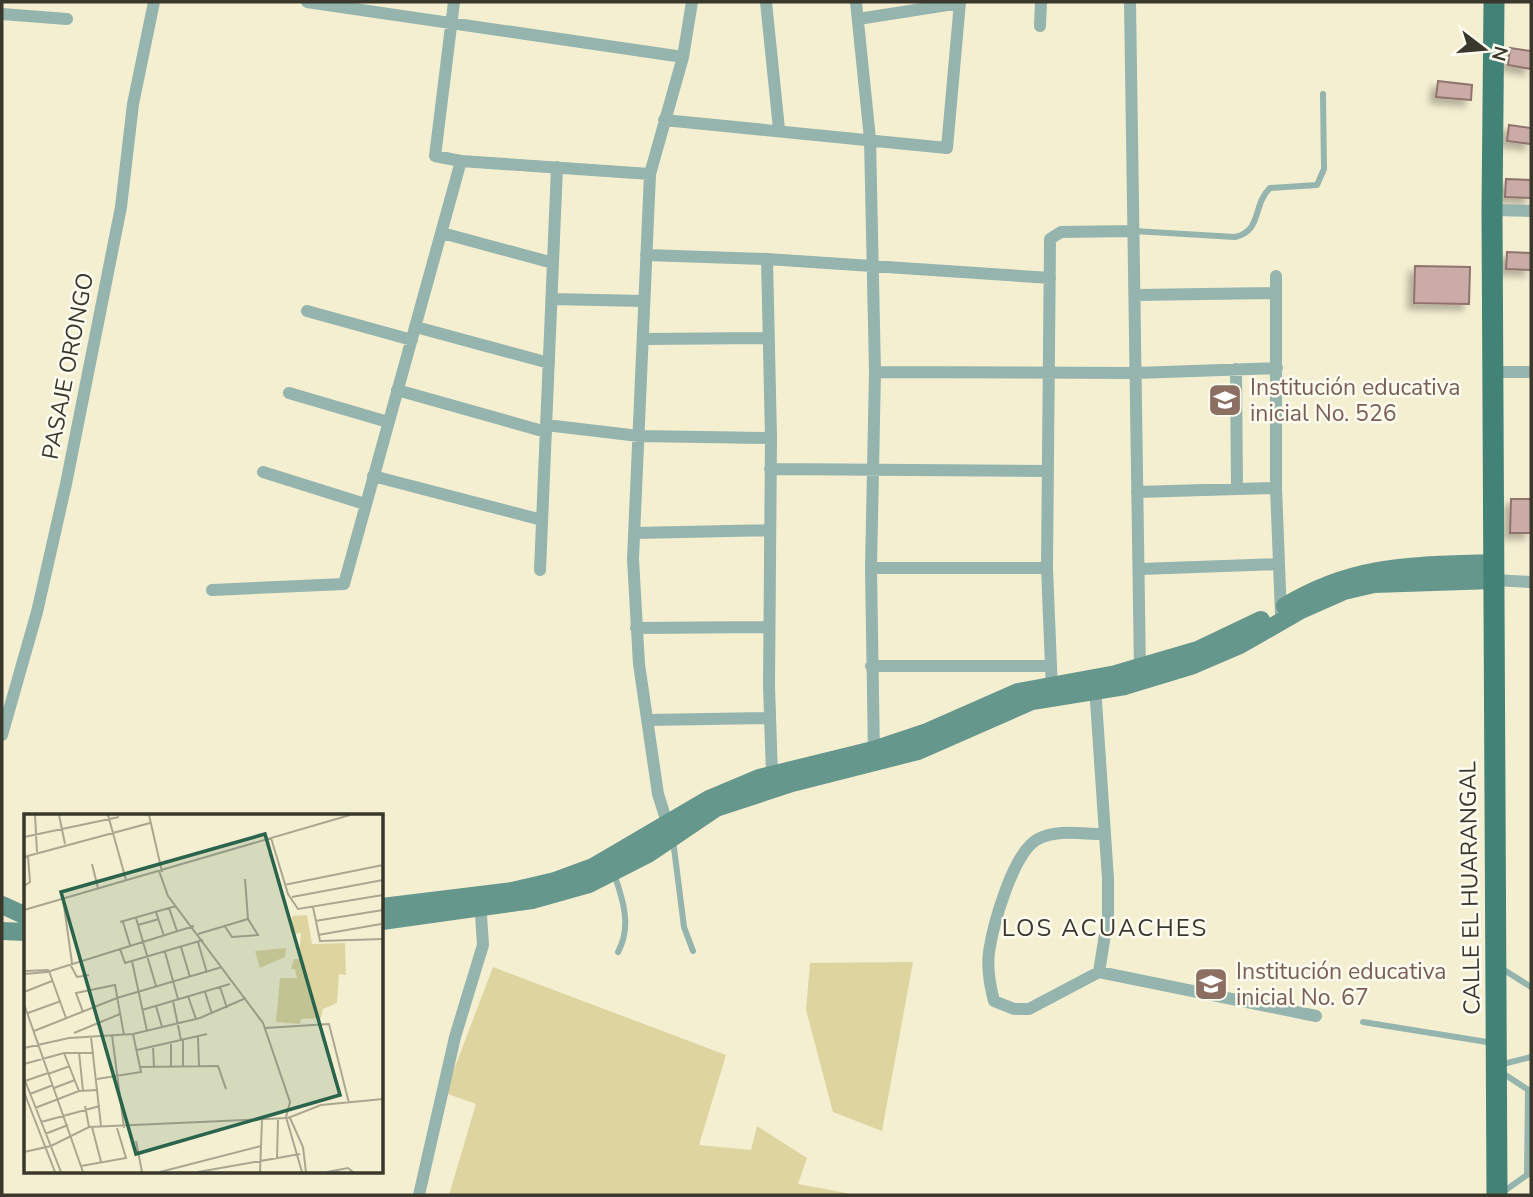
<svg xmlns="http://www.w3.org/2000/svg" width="1533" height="1197" font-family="'Nunito Sans',sans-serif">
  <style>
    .green { fill: #ddd4a0 }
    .building { fill: #cbaba6; stroke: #90726e; stroke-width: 2; filter: url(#shadow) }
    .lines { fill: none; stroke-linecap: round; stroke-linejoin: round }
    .lane { stroke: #94b4ad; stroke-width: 6 }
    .street { stroke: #94b4ad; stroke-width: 12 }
    .secondary { stroke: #66978d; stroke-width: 18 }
    .primary { stroke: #438277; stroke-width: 21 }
    .labels { text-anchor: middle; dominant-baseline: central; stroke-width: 5; stroke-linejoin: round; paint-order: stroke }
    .street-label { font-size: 23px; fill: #3a382d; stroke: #fefcf0 }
    .education-label { font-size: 23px; fill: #785e54; stroke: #fefcf0; text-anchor: start }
    .neighbourhood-label { font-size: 24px; letter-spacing: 2px; fill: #3a382d; stroke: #fefcf0 }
    .inset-road { fill: none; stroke: #aaa690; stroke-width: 2 }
    .view { fill: #2a644d; fill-opacity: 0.15; stroke: #2a644d; stroke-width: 3.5 }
    .inset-edge { fill: none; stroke: #3a382d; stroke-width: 3.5 }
  </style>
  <defs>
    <filter id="shadow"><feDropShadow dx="-6" dy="6" stdDeviation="3.5" flood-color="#0004"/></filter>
  </defs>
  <rect width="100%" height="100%" fill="#f5efd2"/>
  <path class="green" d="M913,962L882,1131L833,1112L806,1010L810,963Z
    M493,967L726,1055L699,1145L751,1150L757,1126L807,1158L798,1184L857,1195H449L476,1104L445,1093Z"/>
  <path class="building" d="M1510,48L1531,51V69L1508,65Z
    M1438,81L1472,85L1471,100L1436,97Z
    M1509,125L1531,128V144L1507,141Z
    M1506,179L1531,180V198L1505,197Z
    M1507,252L1531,253V270L1506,269Z
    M1415,266L1470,267L1469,304L1414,303Z
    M1511,499H1531V533H1510Z"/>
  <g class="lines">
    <path class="lane" d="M1134,231L1235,237C1263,230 1252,205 1270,188L1317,185L1324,169L1323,94
      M673,840L684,927L693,951
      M614,874C623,899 632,927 618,952
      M1501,968L1531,987
      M1363,1022L1493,1043
      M1499,1065L1531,1057
      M1501,1072L1530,1091
      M1527,1174L1528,1090
      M1503,1192L1531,1172"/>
    <path class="street" d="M307,2L683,57
      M454,2L435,156L461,161L650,174
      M766,2L779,129
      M856,2L870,139L875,372L871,568L874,756
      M1130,2L1140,673
      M2,14L67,19
      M858,19L960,3
      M1040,26L1041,2
      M664,120L947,148L960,2
      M1492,210L1531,211
      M442,233L553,263
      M646,255L767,259L1050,278
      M767,259L771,438L769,686L772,775
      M1276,276V488L1281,615
      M1136,295L1276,293
      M552,299L644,301
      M307,311L412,340
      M416,327L549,363
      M643,339L768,338
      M1236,369L1237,489
      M875,372L1136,373L1277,368
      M1493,372H1531
      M397,390L546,432
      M289,393L388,422
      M546,425L639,436L771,438
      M770,469L1048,471
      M263,472L365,504
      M373,476L542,520
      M1137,492L1276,488
      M634,533L770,530
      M871,568H1047
      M1141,569L1279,564
      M540,570L557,167
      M1494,580L1531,582
      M212,590L344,584L461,161
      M636,628L769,627
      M871,666H1050
      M1095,686L1108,879V916L1099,972
      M1052,691L1047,568L1050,239L1061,232L1134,231
      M648,720L770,718
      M2,735L37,612L66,484L121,207L133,104L154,2
      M669,829L658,794L639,664L633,559L650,174L683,57L692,2
      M1102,834C1082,834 1057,829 1038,839C1013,852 993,925 989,952C987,967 990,986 994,1001L1014,1009H1029L1099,972L1316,1016
      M419,1195L455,1037L483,945L480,900"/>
    <path class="secondary" d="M1285,606C1356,563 1414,566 1494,563
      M2,905L26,916
      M382,907L512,891L555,881L593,867L709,799L759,778L873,750L927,732L1018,692L1116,674L1198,650L1261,620
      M382,921L532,900L589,884L648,854L716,808L792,783L918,751L1032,701L1125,686L1191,666L1240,645L1301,610L1344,591L1374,584L1494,580
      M2,931L26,932"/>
    <path class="primary" d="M1494,2L1492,210L1497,1195"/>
  </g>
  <defs>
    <g id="school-square" transform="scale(1.75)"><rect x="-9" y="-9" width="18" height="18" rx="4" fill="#8d6e63" stroke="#fefcf0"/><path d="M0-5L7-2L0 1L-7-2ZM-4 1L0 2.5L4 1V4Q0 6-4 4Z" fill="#fff"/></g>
  </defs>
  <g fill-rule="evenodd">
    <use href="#school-square" x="1225" y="400"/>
    <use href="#school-square" x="1211" y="984"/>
  </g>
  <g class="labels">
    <g class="street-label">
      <text transform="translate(68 366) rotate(-79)">PASAJE ORONGO</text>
      <text transform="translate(1470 888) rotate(-91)">CALLE EL HUARANGAL</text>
    </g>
    <g class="education-label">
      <text x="1250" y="387">Institución educativa<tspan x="1250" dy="26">inicial No. 526</tspan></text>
      <text x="1236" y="971">Institución educativa<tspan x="1236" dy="26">inicial No. 67</tspan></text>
    </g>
    <g class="neighbourhood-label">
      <text x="1105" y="928">LOS ACUACHES</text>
    </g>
  </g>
  <g transform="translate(24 814)">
    <rect width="359" height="359" fill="#f5efd2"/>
    <path d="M283,101L288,130L321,129L322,161L315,160L313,189L299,195L297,204L277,205L276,210L252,208L256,164H273L271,155H267L270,145H275L277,119L268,120L266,110L269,102ZM262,134L261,143L236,154L231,137Z" fill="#ddd4a0"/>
    <path class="inset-road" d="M11,1L13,38M35,1L41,30M84,1L102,66M125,1L138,58M0,23L95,3M247,24L264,80L274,95L359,81M0,43L126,9M68,50L74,74M135,57L144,82L239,209L266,288L262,303L278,358M260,71L359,51M0,72L6,68L4,42M268,83L359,66M39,85L48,149M289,93L296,127L359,125M145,94L153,117M0,96L326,1M132,98L140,122M112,104L132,172M291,107L359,96M96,108L152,92M99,108L106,131M114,111L135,105M200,111L208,123L234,121L224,105L221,65M174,120L224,105M294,121L357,110M174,128L183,159M157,133L166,163M96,135L101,149L179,126M141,138L154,185M108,147L123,217M46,150L53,163L65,161M0,157L25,156M25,157L42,204M0,160L23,158L170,112M196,173L203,194M0,178L28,167M181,178L188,200M164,182L172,205M149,187L157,226M0,190L59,358M132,192L138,213M118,196L206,170M59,198L52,179L91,171L100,221M4,199L37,187M241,214L305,210L325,289M10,217L93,184L198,153M50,219L96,200M88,221L100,314M174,222L175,252M67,223L77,312M159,225V253M147,228V253M129,232L130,253M0,234L45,224L109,220L176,204L222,184M113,236L183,220M55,238L59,277M40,239L55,277M0,250L40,239H70M117,253L194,252L202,275M24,260L46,252M0,264L37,358M73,265L117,258L109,220M1,267L24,259M30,274L51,266M0,278L31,358M6,280L29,271M61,292L65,313M11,294L55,277L74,276M266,304L279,333L282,358M17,308L76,292M68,313L77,348M21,320L44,311M112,327L118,358M0,338L27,332L65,313L264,304L297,291L359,285M253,344L254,306M57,352L102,344L93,314M136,358L237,332M174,358L276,340M236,358L238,306M303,358L324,354L329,358"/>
    <path class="view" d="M241,20L316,281L112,340L37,78Z"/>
    <rect width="359" height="359" class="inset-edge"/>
  </g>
  <rect width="1533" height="1197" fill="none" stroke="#3a382d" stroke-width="7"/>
  <g transform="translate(1484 49) rotate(106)" stroke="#fefcf0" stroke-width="5" paint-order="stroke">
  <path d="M0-5L12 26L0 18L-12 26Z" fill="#3a382d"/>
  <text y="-10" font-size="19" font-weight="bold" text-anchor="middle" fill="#3a382d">N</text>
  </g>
</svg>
